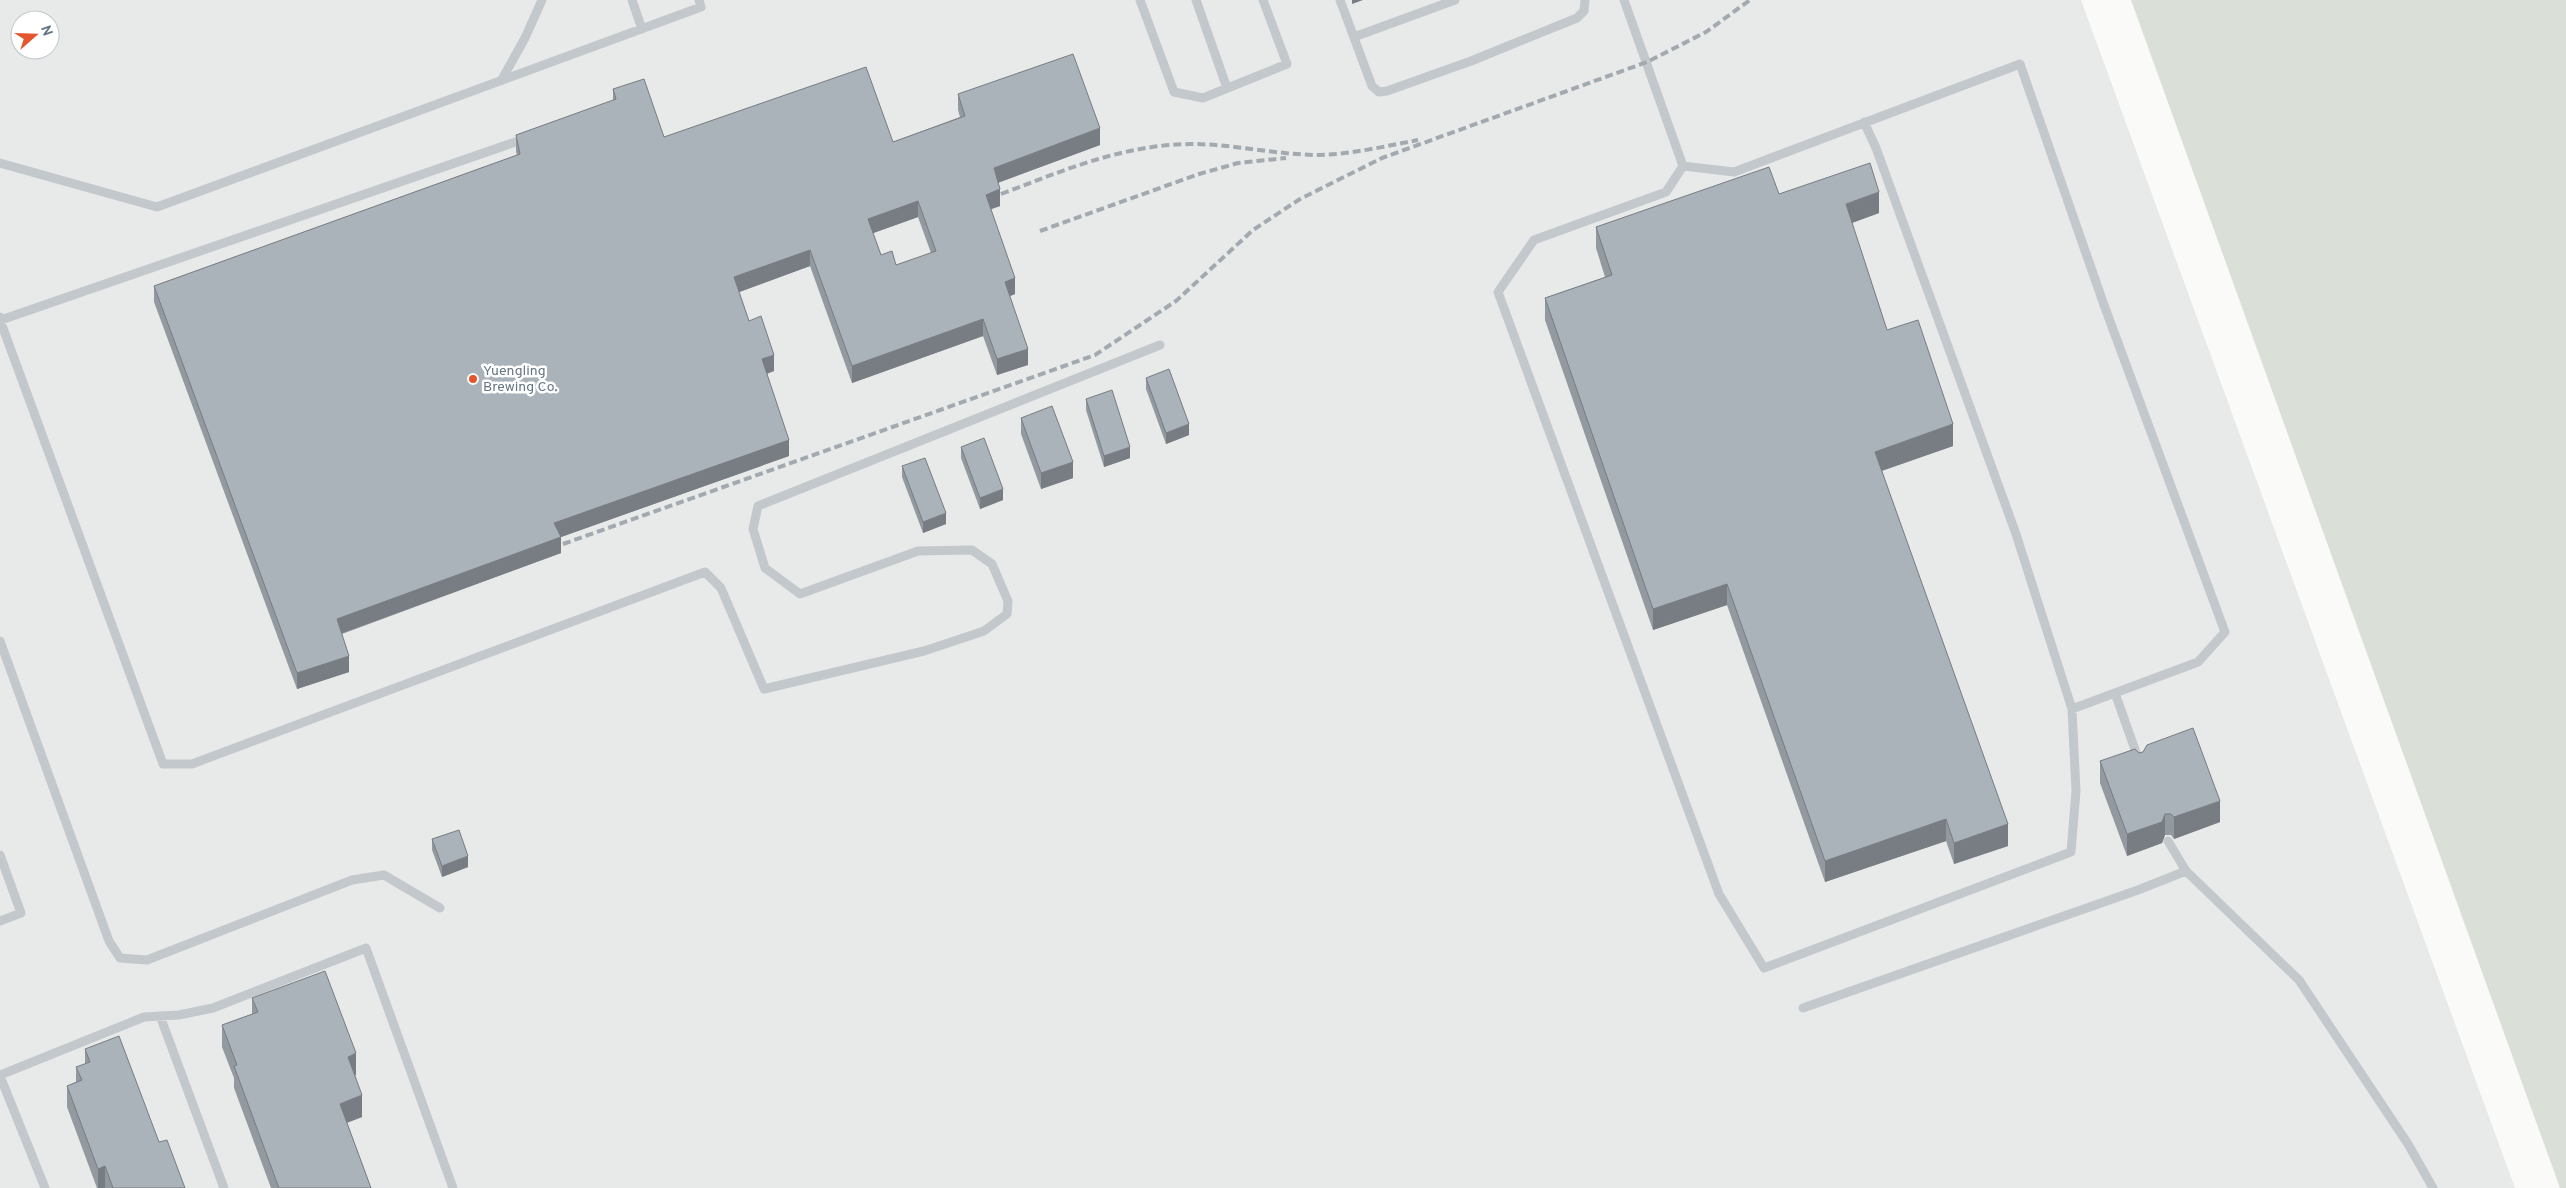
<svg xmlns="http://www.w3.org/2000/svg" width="2566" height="1188" font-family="Overpass,sans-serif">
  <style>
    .built { fill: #e8e9e9; fill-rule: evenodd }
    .grass { fill: #dadfd7 }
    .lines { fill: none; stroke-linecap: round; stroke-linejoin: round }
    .service { stroke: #c3c8cc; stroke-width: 9 }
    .rail { stroke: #a2aab0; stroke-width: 4; stroke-dasharray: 8 4; stroke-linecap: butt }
    .wall { fill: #929a9f; fill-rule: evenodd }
    .shaded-wall { fill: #777d82 }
    .building { fill: #aab3b9; stroke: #777d82; fill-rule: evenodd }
    .poi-dot { fill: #e4572e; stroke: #fff; stroke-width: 2 }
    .labels { text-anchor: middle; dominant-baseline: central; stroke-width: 5; stroke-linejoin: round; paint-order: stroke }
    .poi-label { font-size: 14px; fill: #657683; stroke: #fff; text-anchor: start }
  </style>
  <rect width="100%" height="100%" fill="#fafaf8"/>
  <path class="built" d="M0,0H2081L2515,1188H0ZM20,20H50V50H20Z"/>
  <path class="grass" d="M2131,0H2566V1188H2560Z"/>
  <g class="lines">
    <path class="service" d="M632,0L642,29
      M1140,0L1174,92L1203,98L1287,64L1263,0
      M1196,0L1227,88
      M1340,0L1372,86L1379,92L1387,91L1471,61L1577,18L1584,11L1585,0
      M1624,0L1683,166L1734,172L2020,64L2104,305L2225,632L2198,662L2072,709L2016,534L1876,148L1864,122
      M1354,37L1455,0
      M501,81L525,38L542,0
      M0,163L157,207L701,7L699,0
      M1683,166L1666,192L1534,240L1498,292L1719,894L1764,968L2071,852L2076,791L2072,709
      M0,317L1,320L527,138
      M0,320L163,764H192L705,572L721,588L764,689L924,651L984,631L1007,614L1008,601L992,564L972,550L918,551L800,594L765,568L753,529L758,506L1160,345
      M0,641L109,941L120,958L147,960L352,880L384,875L440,908
      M2115,693L2138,758
      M2168,841L2186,871L2299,980L2408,1144L2433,1188
      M0,855L21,913L0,921
      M1803,1008L2138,890L2186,871
      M160,1016L224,1188
      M0,1075L144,1017L179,1015L213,1008L366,948L453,1188
      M0,1076L45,1188"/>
    <path class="rail" d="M1001,194C1065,170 1121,145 1191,144C1234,144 1277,155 1320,155C1353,154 1386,146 1418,140
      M1040,231L1199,174L1238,163L1286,158
      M563,544L1095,355L1176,301L1253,230L1300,199L1382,158L1647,62L1706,32L1750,0"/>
  </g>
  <path class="wall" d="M613,89L664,137L893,142L960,117L958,110V94L1100,145L998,183L1000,206L991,209L1015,294L1010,296L1028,365L997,375L983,336L852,383L810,266L739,292L749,321L774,371L767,374L789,456L561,537V553L342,634L349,672L297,689L154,302V286L517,155L516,152V135L613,101ZM918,217L931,253L896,265L881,255L873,233Z
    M1879,213L1852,223L1887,330L1953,446L1882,471L2008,846L1954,864L1946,841L1825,882L1727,605L1653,630L1545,320V298L1605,277L1596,248V227Z
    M1146,378L1189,435L1166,444L1146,389Z
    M1086,399L1130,458L1104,467L1086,410Z
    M1021,418L1073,478L1041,489L1021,434Z
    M961,447L1003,500L980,509L961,458Z
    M902,466L946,524L923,533L902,477Z
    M2100,761L2220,822L2174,839L2171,835H2165L2162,843L2127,856L2100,783Z
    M432,839L468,867L442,877L432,850Z
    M252,998L356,1075H355L362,1117L347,1123L371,1188H271L234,1088V1078L222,1047V1025L252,1014Z
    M85,1049L159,1142L185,1188H97L67,1107V1086L76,1082V1067L85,1064Z"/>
  <path class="shaded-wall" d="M1352,0H1363L1352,4Z
    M1100,128V145L994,184V168Z
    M1000,189V206L986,211V195Z
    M1879,192V213L1846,225V204Z
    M918,201V217L868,235V219Z
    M810,250V266L734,294V277Z
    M1015,278V294L1005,298V282Z
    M983,319V336L852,383V366Z
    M1028,349V365L997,375V359Z
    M774,355V371L762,375V359Z
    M1189,424V435L1166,444V433Z
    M1953,424V446L1875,473V452Z
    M789,440V456L561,537V553L337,635V619L554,523Z
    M1130,447V458L1104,467V456Z
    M1073,462V478L1041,489V473Z
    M1003,489V500L980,509V498Z
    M946,513V524L923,533V522Z
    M1727,584V605L1653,630V609Z
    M349,656V672L297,689V673Z
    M2220,801V822L2174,839V817Z
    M2165,814V835L2162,843L2127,856V834Z
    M1946,819V841L1825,882V861Z
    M2008,824V846L1954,864V843Z
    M468,856V867L442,877V866Z
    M356,1053V1075L348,1078V1057Z
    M362,1095V1117L340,1125V1104Z
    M105,1166V1188H98V1169Z"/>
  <path class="building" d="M1073,54L1100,128L994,168L1000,189L986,195L1015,278L1005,282L1028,349L997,359L983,319L852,366L810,250L734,277L749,321L761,316L774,355L762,359L789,440L554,523L561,537L337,619L349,656L297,673L154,286L520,154L516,135L616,99L613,89L644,79L664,137L866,67L893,142L965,116L958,94ZM918,201L936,251L896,265L892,251L881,255L868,219Z
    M1870,163L1879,192L1846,204L1887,330L1918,320L1953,424L1875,452L2008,824L1954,843L1946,819L1825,861L1727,584L1653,609L1545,298L1612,275L1596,227L1769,167L1779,194Z
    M1169,369L1189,424L1166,433L1146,378Z
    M1112,390L1130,447L1104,456L1086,399Z
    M1052,406L1073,462L1041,473L1021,418Z
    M984,438L1003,489L980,498L961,447Z
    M925,458L946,513L923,522L902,466Z
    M2193,728L2220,801L2174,817L2171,814H2165L2162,822L2127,834L2100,761L2135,749L2139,753L2143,752L2147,745Z
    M459,830L468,856L442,866L432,839Z
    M325,971L356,1053L348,1057L362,1095L340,1104L371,1188H279L234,1066L237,1065L222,1025L258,1012L252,998Z
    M119,1036L159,1142L167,1140L185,1188H113L105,1166L98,1169L67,1086L82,1080L76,1067L90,1062L85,1049Z"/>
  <circle class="poi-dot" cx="473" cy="379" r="5"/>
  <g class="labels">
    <g class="poi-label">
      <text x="483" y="371">Yuengling<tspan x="483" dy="16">Brewing Co.</tspan></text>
    </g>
  </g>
  <g transform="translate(35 35) rotate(70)"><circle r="24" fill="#ffffff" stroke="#c1c8cd"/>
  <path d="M0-4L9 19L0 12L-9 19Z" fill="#e4572e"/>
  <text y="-8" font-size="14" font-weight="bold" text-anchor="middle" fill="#657683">N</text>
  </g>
</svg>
